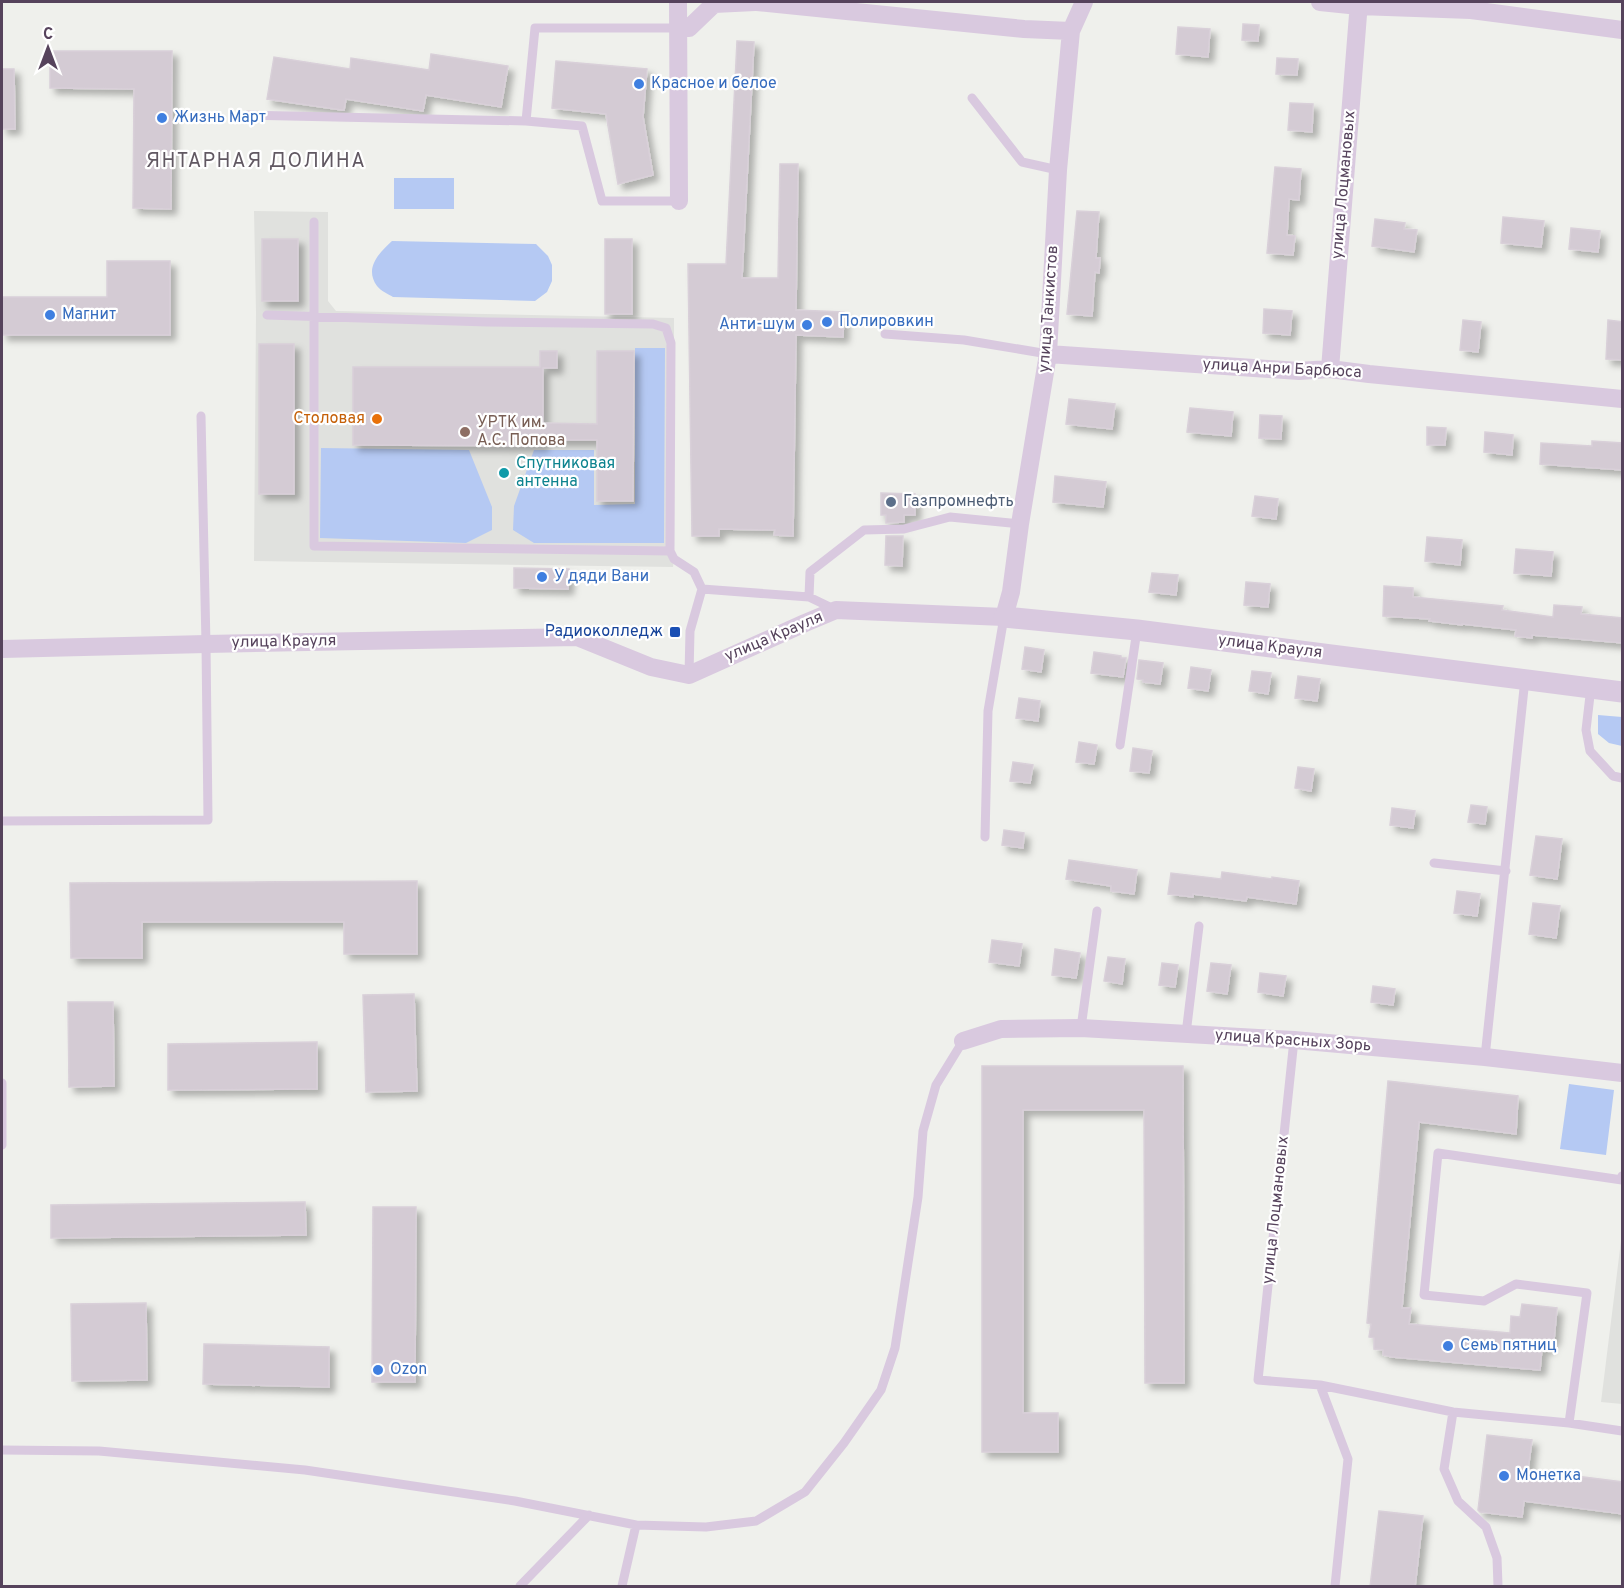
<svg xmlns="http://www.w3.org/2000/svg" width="1624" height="1588" font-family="Overpass,sans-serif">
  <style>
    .education { fill: #e0e1de }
    .green { fill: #b5c9f3 }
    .building { fill: #d4cbd4; stroke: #d9d0d9; stroke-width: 1.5; filter: url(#shadow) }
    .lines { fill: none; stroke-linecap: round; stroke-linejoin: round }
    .service { stroke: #d9c9df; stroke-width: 9 }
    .minor { stroke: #d9c9df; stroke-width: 18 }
    .tertiary { stroke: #d9c9df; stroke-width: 21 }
    .shop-dot { fill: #3f7fe0; stroke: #fff; stroke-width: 2 }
    .food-dot { fill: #e8710a; stroke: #fff; stroke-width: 2 }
    .education-dot { fill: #8d6e63; stroke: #fff; stroke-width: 2 }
    .culture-dot { fill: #0f9aa8; stroke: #fff; stroke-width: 2 }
    .service-dot { fill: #5c6f8a; stroke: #fff; stroke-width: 2 }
    .transit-dot { fill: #1a4fb4; stroke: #fff; stroke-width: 2 }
    .labels { text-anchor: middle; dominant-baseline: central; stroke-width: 4.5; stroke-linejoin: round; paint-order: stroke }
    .shop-label { font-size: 16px; fill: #366cbe; stroke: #fff; text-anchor: start }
    .street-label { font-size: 16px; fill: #56435c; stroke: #fff }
    .food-label { font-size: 16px; fill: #c56008; stroke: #fff; text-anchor: end }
    .education-label { font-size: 16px; fill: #785e54; stroke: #fff; text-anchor: start }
    .culture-label { font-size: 16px; fill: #0d838f; stroke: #fff; text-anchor: start }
    .service-label { font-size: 16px; fill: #4e5e75; stroke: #fff; text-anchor: start }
    .transit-label { font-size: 16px; fill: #164399; stroke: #fff; text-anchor: end }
    .quarter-label { font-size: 20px; letter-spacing: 1.5px; fill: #615862; stroke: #fff }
  </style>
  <defs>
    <filter id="shadow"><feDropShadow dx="5.5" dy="5.5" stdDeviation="3" flood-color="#0004"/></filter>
  </defs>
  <rect width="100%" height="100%" fill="#eff0ec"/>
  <path class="education" d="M254,211L328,212V301L336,311L674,318V559L673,567L254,561L256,312Z
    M1622,1233V1404L1601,1402Z"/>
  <path class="green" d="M394,178H454V209H394Z
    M392,241L536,244L548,256L552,265V281L547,292L535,301L393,297C388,294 381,291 377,286C364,268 379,253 392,241Z
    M635,348H665L664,543H534L513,530L514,506L534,450H594V505L635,504Z
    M321,448L469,450L492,507V530L466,543L320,538Z
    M1598,715L1622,717V746L1609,743L1598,734Z
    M1569,1084L1614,1090L1606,1155L1560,1149Z"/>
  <path class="building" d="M1243,24L1259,25L1258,41L1242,40Z
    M1178,27L1210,29L1208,57L1176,54Z
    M737,41L754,42L742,278H778L780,164H798L796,310L844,312L843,337L796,335L793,536L774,535L775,530L719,529V536H692L688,264H726Z
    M50,51H172L171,209L133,208L134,89L50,88Z
    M431,54L508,66L501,107L426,95L423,111L346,99L344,110H342L267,99L274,57L350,69L351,58L429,70Z
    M1277,58L1298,59L1297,75L1276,74Z
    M556,61L647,69L643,117L653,175L618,184L606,114L552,108Z
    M2,69H14L15,129H2Z
    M1290,103L1313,104L1312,132L1288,130Z
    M1275,167L1301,169L1299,200L1289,199L1287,235L1295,236L1293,255L1267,253Z
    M1077,211L1099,212L1096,258H1100L1099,273L1095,272L1092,316L1067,314Z
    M1503,217L1544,221L1541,247L1501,243Z
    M1375,219L1405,223L1404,229L1417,230L1414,252L1372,246Z
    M1571,228L1600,231L1598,252L1569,249Z
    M262,239H298V301H262Z
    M605,239H632V314H605Z
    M107,261H170V335H2V297H107Z
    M1264,309L1292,311L1290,335L1263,333Z
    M1463,320L1481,322L1478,352L1460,350Z
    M1608,320L1623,322V360L1606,359Z
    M259,344H294V494H259Z
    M540,351H557V368H543V423L597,424V351H634L633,501H597V440H543V446L353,445V367H540Z
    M1069,399L1115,404L1112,429L1066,424Z
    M1190,408L1233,412L1231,436L1187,432Z
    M1260,415L1282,416L1281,439L1259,438Z
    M1427,427L1446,428L1445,445H1427Z
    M1485,432L1513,435L1512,455L1484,452Z
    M1592,441L1623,443V470L1540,464L1541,443L1592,446Z
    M1055,476L1106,482L1103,507L1053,502Z
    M881,493L915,494V515H904V522L886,523V515H881Z
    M1255,496L1278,499L1276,519L1252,516Z
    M886,536H903L902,566L885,565Z
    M1427,537L1462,540L1460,565L1425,561Z
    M1516,549L1553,552L1551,576L1514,573Z
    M514,568L569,569L568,589L514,588Z
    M1152,573L1178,575L1176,595L1149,592Z
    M1246,582L1270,584L1268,607L1244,605Z
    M1384,586L1413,588V597L1503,606L1502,610L1553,617L1554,605L1582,607L1581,614L1623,618V643L1532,635V638L1515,636L1516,630L1462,624V625L1429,621L1430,619L1383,616Z
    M1025,647L1044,650L1041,672L1022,669Z
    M1094,652L1121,656V658H1126L1123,677L1091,673Z
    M1139,660L1163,663L1160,684L1143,682V680L1137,679Z
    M1191,667L1211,670L1208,691L1188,688Z
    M1252,671L1271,673L1268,694L1249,691Z
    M1298,676L1320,679L1317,701L1295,698Z
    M1019,698L1040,701L1038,721L1016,718Z
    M1079,742L1097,745L1094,764L1076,762Z
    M1133,748L1152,751L1149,773L1130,771Z
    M1013,762L1033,765L1030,783L1010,781Z
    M1298,767L1314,769L1311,791L1295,788Z
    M1471,805L1487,807L1485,824L1468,822Z
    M1392,808L1415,811L1413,828L1390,825Z
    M1004,830L1024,833L1023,848L1002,845Z
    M1536,836L1562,839L1557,879L1530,875Z
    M1069,860L1137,870L1134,894L1111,891V886L1066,879Z
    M1222,872L1272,879V877L1299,881L1296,904L1247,897L1246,901L1193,894V897L1168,894L1171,873L1221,879Z
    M417,881V954H344V922H142V958H71L70,883Z
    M1457,891L1480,894L1477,916L1454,913Z
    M1533,903L1560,906L1556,938L1529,934Z
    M992,940L1022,944L1019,966L989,962Z
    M1055,949L1080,953L1076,978L1052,975Z
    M1108,957L1125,959L1122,984L1104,981Z
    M1162,963L1178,965L1175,987L1159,985Z
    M1211,963L1231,965L1227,994L1207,991Z
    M1260,973L1286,976L1283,996L1258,992Z
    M1373,986L1395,989L1393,1005L1371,1002Z
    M414,994L417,1091L366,1092L363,995Z
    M68,1002H113L114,1086L69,1087Z
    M317,1042V1089L168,1090V1044Z
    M982,1066H1183L1184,1383H1145L1144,1110H1023V1413H1058V1452H982Z
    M1388,1081L1518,1096L1516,1134L1419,1122L1402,1308H1411L1409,1324L1510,1333L1511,1316L1520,1317L1522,1304L1557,1308L1554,1340L1550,1339L1549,1348H1542L1540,1370L1392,1357L1383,1355V1350L1374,1349V1338L1369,1337L1371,1324L1367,1323Z
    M305,1202L306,1235L51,1238V1205Z
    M373,1207H416L415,1382H372Z
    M146,1303L147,1380L72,1381L71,1304Z
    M204,1344L329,1347V1387L203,1384Z
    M1487,1435L1532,1440L1528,1470L1623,1482V1514L1524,1501L1522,1517L1480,1512L1478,1510Z
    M1379,1511L1423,1516L1415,1587H1370Z"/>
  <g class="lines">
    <path class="service" d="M972,98L1022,162L1058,170
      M248,115L526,121L582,126L602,201H679
      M526,121L535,28H678
      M314,222V546L670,551
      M267,315L487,322L653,324L666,328L671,343L670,551L674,559L694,572L702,589L690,631L689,675
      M885,334L964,340L1048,354
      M702,589L809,597L834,609
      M809,597L810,572L864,530L904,529L950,517L1020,524
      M1591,687L1586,730L1590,751L1613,776L1622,778
      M1120,745L1137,630
      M2,821L208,820L206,644L201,416
      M985,837L988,711L1004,617
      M1434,863L1506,871
      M1081,1028L1097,911
      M1186,1034L1199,926
      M1294,1040L1258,1380L1320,1385L1453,1412L1569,1423L1622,1431
      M1485,1057L1525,679
      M2,1083V1145
      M1320,1385L1348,1459L1335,1586
      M1453,1412L1444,1469L1458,1501L1486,1527L1497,1558L1498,1586
      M1569,1423L1587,1293L1516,1284L1484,1301L1424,1295L1438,1153L1622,1180V1176
      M2,1450L99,1451L305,1470L515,1501L636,1525L706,1527L756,1521L805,1492L844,1443L881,1390L895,1348L918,1197L923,1131L936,1085L963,1041
      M520,1586L589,1515
      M622,1586L636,1525"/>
    <path class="minor" d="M678,2L679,201
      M757,2L1024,29L1071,31
      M1320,2L1359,6L1471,10L1622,30
      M678,28H689L714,4L755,2
      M1048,354L1299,371L1330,369L1369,374L1622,399
      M1330,369L1359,2
      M2,649L206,644L577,637L651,667L689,675L805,623L836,610L1004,617L1011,592L1020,524L1048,354L1058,170L1071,31L1084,2
      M963,1041L1001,1029L1081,1028L1294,1040L1485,1057L1622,1073"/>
    <path class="tertiary" d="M1004,617L1137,630L1622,692"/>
  </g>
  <g class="shop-dot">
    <circle cx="639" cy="84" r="6"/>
    <circle cx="162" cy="118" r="6"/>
    <circle cx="50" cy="315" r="6"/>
    <circle cx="827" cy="322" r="6"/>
    <circle cx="807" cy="325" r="6"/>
    <circle cx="542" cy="577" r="6"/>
    <circle cx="1448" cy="1346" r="6"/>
    <circle cx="378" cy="1370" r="6"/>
    <circle cx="1504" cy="1476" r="6"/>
  </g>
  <circle class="food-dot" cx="377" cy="419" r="6"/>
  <circle class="education-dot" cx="465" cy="432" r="6"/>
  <circle class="culture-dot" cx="504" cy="473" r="6"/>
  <circle class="service-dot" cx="891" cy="502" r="6"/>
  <rect class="transit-dot" x="669" y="626" width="12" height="12" rx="3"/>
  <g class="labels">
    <g class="shop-label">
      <text x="651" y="84">Красное и белое</text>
      <text x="174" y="118">Жизнь Март</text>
      <text x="62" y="315">Магнит</text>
      <text x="839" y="322">Полировкин</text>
      <text x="795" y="325" text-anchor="end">Анти-шум</text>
      <text x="554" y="577">У дяди Вани</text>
      <text x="1460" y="1346">Семь пятниц</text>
      <text x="390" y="1370">Ozon</text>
      <text x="1516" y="1476">Монетка</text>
    </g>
    <g class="street-label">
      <text transform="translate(1344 185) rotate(-85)">улица Лоцмановых</text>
      <text transform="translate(1049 309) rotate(-86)">улица Танкистов</text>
      <text transform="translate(1282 369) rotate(3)">улица Анри Барбюса</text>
      <text transform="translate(774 637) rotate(-23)">улица Крауля</text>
      <text transform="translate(284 642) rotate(-1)">улица Крауля</text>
      <text transform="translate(1270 647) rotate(7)">улица Крауля</text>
      <text transform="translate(1293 1041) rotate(4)">улица Красных Зорь</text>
      <text transform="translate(1276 1210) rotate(-84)">улица Лоцмановых</text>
    </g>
    <g class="food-label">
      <text x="365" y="419">Столовая</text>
    </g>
    <g class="education-label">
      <text x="477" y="423">УРТК им.<tspan x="477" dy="18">А.С. Попова</tspan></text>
    </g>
    <g class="culture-label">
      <text x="516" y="464">Спутниковая<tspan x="516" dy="18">антенна</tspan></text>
    </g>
    <g class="service-label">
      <text x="903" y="502">Газпромнефть</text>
    </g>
    <g class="transit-label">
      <text x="663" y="632">Радиоколледж</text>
    </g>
    <g class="quarter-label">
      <text x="256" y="162">ЯНТАРНАЯ ДОЛИНА</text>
    </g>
  </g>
  <rect width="1624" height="1588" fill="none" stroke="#56435c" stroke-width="6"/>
  <g transform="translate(48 48)" stroke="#ffffff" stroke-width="4.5" paint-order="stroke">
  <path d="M0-4.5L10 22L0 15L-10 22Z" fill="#56435c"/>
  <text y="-9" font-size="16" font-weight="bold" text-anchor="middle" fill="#56435c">С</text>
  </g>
</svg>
